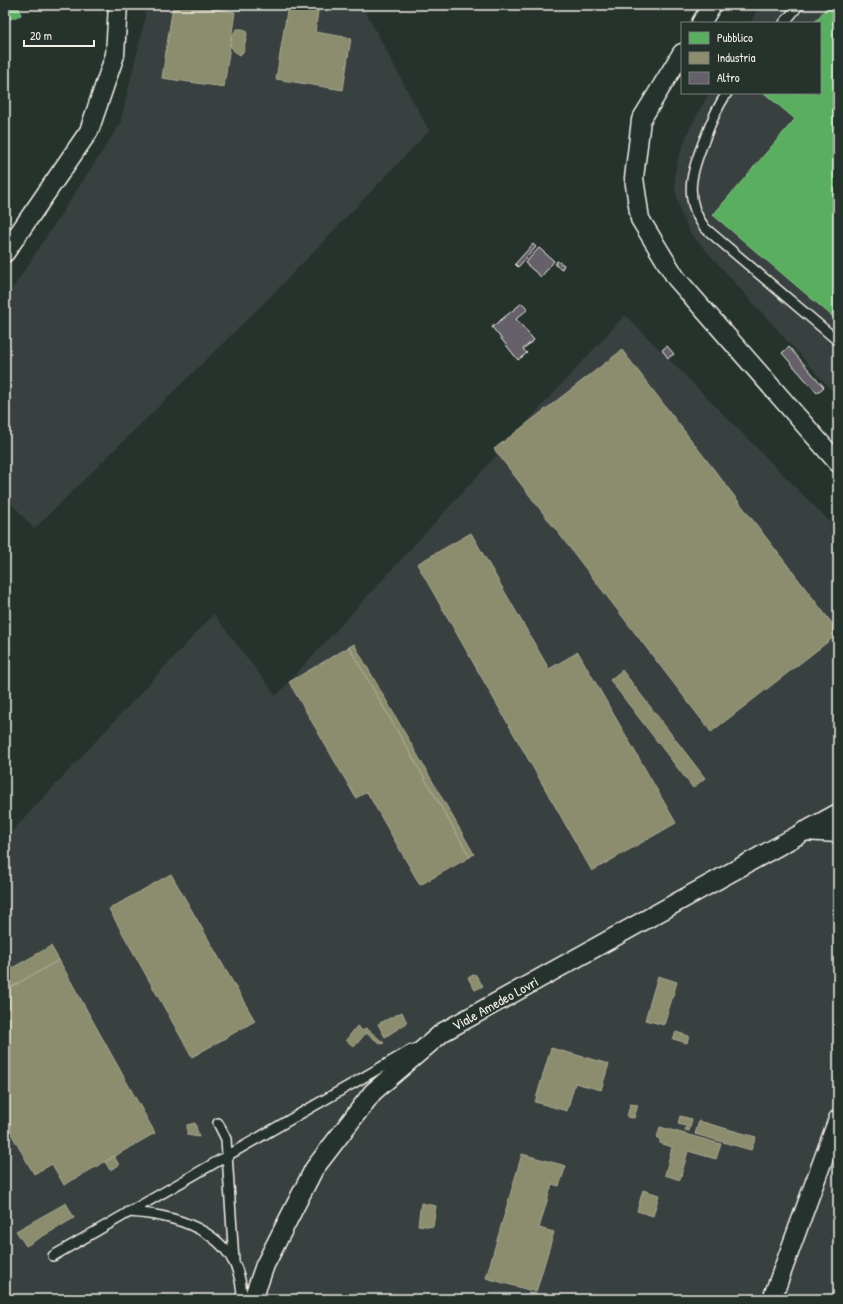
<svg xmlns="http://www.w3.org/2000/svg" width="843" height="1304" font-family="'Patrick Hand',sans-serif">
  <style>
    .built { fill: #394040 }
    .public { fill: #5aae61; stroke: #88c28a }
    .industry { fill: #8c8c6e; stroke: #abaa93 }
    .building { fill: #65606b; stroke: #f4f1e8 }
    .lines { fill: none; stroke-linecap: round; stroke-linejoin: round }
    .service-casing { stroke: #f4f1e8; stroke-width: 12 }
    .minor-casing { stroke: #f4f1e8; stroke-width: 21 }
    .service { stroke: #26332d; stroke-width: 9 }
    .minor { stroke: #26332d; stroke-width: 18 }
    .labels { text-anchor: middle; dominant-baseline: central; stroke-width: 4; stroke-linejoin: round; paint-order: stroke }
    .street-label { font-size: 14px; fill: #f4f1e8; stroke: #26332d }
  </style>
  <rect width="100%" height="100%" fill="#26332d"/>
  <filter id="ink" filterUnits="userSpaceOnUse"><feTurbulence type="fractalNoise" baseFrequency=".025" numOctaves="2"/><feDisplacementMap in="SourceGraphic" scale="8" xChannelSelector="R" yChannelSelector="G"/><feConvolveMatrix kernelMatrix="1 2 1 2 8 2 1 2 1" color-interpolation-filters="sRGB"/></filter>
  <g filter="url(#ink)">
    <path class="built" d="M144,5H362L429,131L272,295L34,529L5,496V300L120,124L145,19Z
      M760,5H838V397L691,234L681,214L675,188V175L677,162L689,130L709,93H820V23H750Z
      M625,315L838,530V1299H5V839L214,614L276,696Z"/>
    <path class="public" d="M5,5H18L21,15L5,21Z
      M829,5H838V321L713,215L795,119L764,93H820V23H814Z"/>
    <path class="industry" d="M173,5H189L235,12L224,87L162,78Z
      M288,5H319L315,32L351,38L343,90L276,79Z
      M237,29H243L246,31L247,34L243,52L240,55L234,51L230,45L231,36Z
      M622,350L838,631V634L711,732L494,449Z
      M471,533L549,669L578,652L676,823L592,871L417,564Z
      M354,644L474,854L470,857L349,647Z
      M349,647L470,857L420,885L367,792L356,798L289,682Z
      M622,670L705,778L693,788L610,680Z
      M171,874L255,1021L192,1057L109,909Z
      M51,946L59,960L11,987L5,975V972Z
      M59,960L155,1133L64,1185L52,1164L34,1174L5,1123V1094L8,1093L5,1088V991Z
      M475,974L483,986L475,990L468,978Z
      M658,976L677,982L664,1025L645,1020Z
      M402,1012L407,1023L385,1037L378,1024Z
      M357,1026L363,1031L366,1028L384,1043L381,1044L366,1033L354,1047L346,1040Z
      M676,1032L689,1036L687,1043L673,1039Z
      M551,1048L609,1064L601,1090L575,1083L567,1111L535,1102Z
      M630,1104L638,1105L634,1118L627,1117Z
      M680,1116L692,1119L689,1131L685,1130L686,1126L678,1124Z
      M699,1121L756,1137L751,1150L695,1134Z
      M195,1123L199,1137L187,1135V1125Z
      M660,1127L721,1144L716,1159L688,1151L680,1180L665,1175L672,1147L660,1143V1139L657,1138Z
      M522,1154L566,1166L559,1186L552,1184L539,1228L554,1232L536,1292L486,1278Z
      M114,1156L119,1165L110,1170L105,1162Z
      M643,1190L659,1195L653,1216L637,1211Z
      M66,1203L74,1218L26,1246L16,1231Z
      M421,1203L436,1206L433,1227L418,1225Z"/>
    <path class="building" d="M533,244L536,247L518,267L515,264Z
      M539,248L554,261L541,277L525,263Z
      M557,261L564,265L562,269L555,265Z
      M522,303L528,309L516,319L534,340L523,349L527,353L518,360L492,327Z
      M667,346L674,354L668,358L662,350Z
      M789,347L824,387L817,393L782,353Z"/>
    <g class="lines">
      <g class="service-casing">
        <path id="service" d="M784,23L799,5
          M727,93C717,107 711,122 705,138C692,170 682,198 705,228L838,341
          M218,1123L226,1139L234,1261
          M128,1212C182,1215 242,1235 242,1299
          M53,1256L411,1050"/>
      </g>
      <g class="minor-casing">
        <path id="minor" d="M701,23L712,5
          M682,53L641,120L634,178L640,219L676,278L838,463
          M5,253L89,131L115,55L118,5
          M804,831L838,833
          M253,1299L265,1265L314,1169L373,1092L443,1032L838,813
          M772,1299L838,1119"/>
      </g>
      <use href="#service" class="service"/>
      <use href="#minor" class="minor"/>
    </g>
  </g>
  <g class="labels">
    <g class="street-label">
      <text transform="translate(495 1003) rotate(-29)">Viale Amedeo Lovri</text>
    </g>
  </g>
  <rect width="843" height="1304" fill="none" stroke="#26332d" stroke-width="20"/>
  <rect x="10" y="10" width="823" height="1284" fill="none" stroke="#f4f1e8" stroke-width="1.5" filter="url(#ink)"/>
  <rect x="681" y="22" width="140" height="72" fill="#26332d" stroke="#787f78"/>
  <rect x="689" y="32" width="20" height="12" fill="#5aae61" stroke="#787f78"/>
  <text x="717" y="42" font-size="12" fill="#f4f1e8">Pubblico</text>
  <rect x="689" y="52" width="20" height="12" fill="#8c8c6e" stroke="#787f78"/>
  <text x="717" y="62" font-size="12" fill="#f4f1e8">Industria</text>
  <rect x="689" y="72" width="20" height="12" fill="#65606b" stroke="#787f78"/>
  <text x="717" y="82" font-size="12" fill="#f4f1e8">Altro</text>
  <path d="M24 40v6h70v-6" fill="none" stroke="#f4f1e8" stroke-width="2"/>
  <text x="30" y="40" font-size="12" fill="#f4f1e8" stroke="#26332d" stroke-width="3" paint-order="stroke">20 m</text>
</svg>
